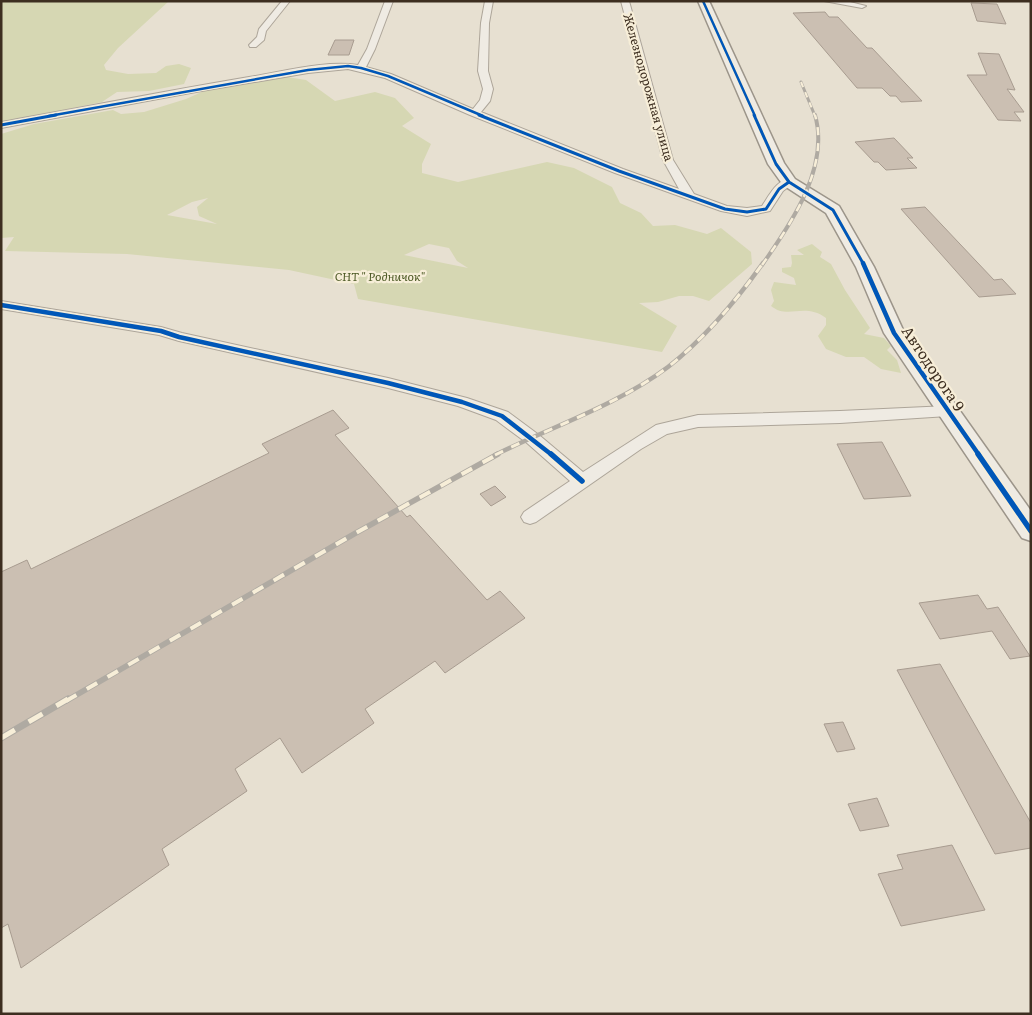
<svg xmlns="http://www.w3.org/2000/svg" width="1032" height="1015" font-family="Literata,serif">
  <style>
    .green { fill: #d6d7b3; fill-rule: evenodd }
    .building { fill: #cbbfb2; stroke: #a89c90 }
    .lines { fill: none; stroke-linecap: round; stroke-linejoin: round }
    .street-casing { stroke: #ada599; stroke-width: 2 }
    .secondary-casing { stroke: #9c958a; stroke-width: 3 }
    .street { fill: #efebe3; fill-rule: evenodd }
    .secondary { fill: #efebe3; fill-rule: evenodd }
    .rail-far4-casing { stroke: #afaaa2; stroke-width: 3 }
    .rail-far3-casing { stroke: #afaaa2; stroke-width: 4 }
    .rail-far2-casing { stroke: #afaaa2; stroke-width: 4.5 }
    .rail-far1-casing { stroke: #afaaa2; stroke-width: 5.5 }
    .rail-casing { stroke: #afaaa2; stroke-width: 7 }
    .rail-far4 { stroke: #f7eed8; stroke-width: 2; stroke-dasharray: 5.5; stroke-linecap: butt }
    .rail-far3 { stroke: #f7eed8; stroke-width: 2.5; stroke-dasharray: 8; stroke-linecap: butt }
    .rail-far2 { stroke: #f7eed8; stroke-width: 3; stroke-dasharray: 9; stroke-linecap: butt }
    .rail-far1 { stroke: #f7eed8; stroke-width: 4; stroke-dasharray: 12; stroke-linecap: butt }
    .rail { stroke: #f7eed8; stroke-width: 5; stroke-dasharray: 16; stroke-linecap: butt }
    .cycleway-far3-casing { stroke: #f7eed8; stroke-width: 4.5 }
    .cycleway-far2-casing { stroke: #f7eed8; stroke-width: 5 }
    .cycleway-far1-casing { stroke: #f7eed8; stroke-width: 7 }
    .cycleway-casing { stroke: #f7eed8; stroke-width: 9 }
    .cycleway-far3 { stroke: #0057b8; stroke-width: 2.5 }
    .cycleway-far2 { stroke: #0057b8; stroke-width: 3 }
    .cycleway-far1 { stroke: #0057b8; stroke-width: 4.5 }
    .cycleway { stroke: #0057b8; stroke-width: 5.5 }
    .labels { text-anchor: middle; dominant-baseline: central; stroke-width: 4.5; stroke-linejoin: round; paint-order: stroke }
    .far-street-label { font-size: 12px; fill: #3d2e20; stroke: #f7eed8 }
    .far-park-label { font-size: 12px; font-style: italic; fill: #4d5a26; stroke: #f7eed8 }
    .street-label { font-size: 15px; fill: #3d2e20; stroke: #f7eed8 }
  </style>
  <rect width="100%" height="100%" fill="#e7e0d1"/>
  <path class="green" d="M1,1H169L118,48L104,65L106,70L128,74L156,73L166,66L179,64L191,68L184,84L149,91L117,92L102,102L1,123Z
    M287,77L306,80L335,101L375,92L395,98L414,118L402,126L431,144L422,164V173L458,182L547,162L574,168L612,187L620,203L641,213L653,226L675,225L707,234L721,228L751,252L752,264L709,301L693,296H679L658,302L639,303L677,326L662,352L358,299L354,284L289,270L127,254L5,251L14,237L1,238V134L34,124L113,110L121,114L144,112L186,99L204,91ZM208,198L197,207L199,216L217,224L167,215L192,202ZM429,244L449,248L457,261L468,268L404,255Z
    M812,244L822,252L820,257L831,264L845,290L870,328L864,334L884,338L891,346L887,350L897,360L901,373L881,369L864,357H846L826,349L818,336L826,325V318C804,302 788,320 771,306L774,301L771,290L774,282L796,285L794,278L782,272V268L791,267L792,263L791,255H804L797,250Z"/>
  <path class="building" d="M971,3L997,4L1006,24L977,21Z
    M825,12L829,17H838L867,48H872L922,101L901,102L896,96H890L882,88H857L793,13Z
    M335,40H354L349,55H328Z
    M978,53L999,54L1015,90L1007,89L1024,112H1014L1021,121L998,120L967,75H987Z
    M894,138L913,158H907L917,168L886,170L878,162H874L855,142Z
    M925,207L994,280L1002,279L1016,294L979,297L901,209Z
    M333,410L349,428L335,435L407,517L410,515L487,600L500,591L525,618L445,673L435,661L365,709L374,723L302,773L280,738L235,769L247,791L162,849L169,865L21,968L8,924L1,928V572L27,560L31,569L269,453L262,444Z
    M882,442L911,496L864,499L837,444Z
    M495,486L506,497L491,506L480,494Z
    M978,595L987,609L998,607L1030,656L1010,659L992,631L940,639L919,603Z
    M940,664L1031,823V848L995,854L897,670Z
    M843,722L855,749L837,752L824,724Z
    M877,798L889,826L860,831L848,804Z
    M952,845L985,910L901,926L878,874L903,869L897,855Z"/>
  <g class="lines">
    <g class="street-casing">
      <path id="street" d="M282,1H290L266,31L264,40L256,47H250L249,45L257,37L259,29Z
        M385,1H393L375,49L366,67L391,74L473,109L480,100L483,89L478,71L481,23L485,1H493L489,23L488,71L493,89L490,101L481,112L623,169L679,189L663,160L621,1H629L673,160L694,194L727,206L747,208L762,206C769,196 778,176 793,180L795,182L783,191L770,211L747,216L721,211L615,173L470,115L385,78L348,69L308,73L196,92L1,128V122C84,107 166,91 249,77C282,72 325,60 358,65L367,49Z
        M824,1H846L866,6L862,8Z
        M1,301L161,327L182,333L388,378L467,398L508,412L539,435L583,472L656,425L698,415L840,411L948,406L954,407L956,411L954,415L948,416L840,423L698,427L667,434L641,449L536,522L530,524L524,522L521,517L524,512L570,481L527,443L496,420L458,406L388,388L179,341L159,335L1,309Z"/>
    </g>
    <g class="secondary-casing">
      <path id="secondary" d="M698,1H709L784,163L795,179L839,206L874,267L904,332L1031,511V541L1022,538L884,333L856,267L826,213L783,185L768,164Z"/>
    </g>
    <use href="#street" class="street"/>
    <use href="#secondary" class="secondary"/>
    <g class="rail-far4-casing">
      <path id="rail-far4" d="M801,82L815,116"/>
    </g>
    <g class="rail-far3-casing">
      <path id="rail-far3" d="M762,265C791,224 830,167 815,115"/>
    </g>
    <g class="rail-far2-casing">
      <path id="rail-far2" d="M495,455C553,426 616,406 668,367C705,338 736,301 763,263"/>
    </g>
    <g class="rail-far1-casing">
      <path id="rail-far1" d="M66,701L354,534L498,454"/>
    </g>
    <g class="rail-casing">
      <path id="rail" d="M1,738L68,699"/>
    </g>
    <use href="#rail-far4" class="rail-far4"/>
    <use href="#rail-far3" class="rail-far3"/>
    <use href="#rail-far2" class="rail-far2"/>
    <use href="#rail-far1" class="rail-far1"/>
    <use href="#rail" class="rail"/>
    <g class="cycleway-far3-casing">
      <path id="cycleway-far3" d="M703,1L755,116
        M49,116L308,70L348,66L361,68L388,76L483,116"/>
    </g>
    <g class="cycleway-far2-casing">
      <path id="cycleway-far2" d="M479,115L619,171L725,209L747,212L766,209L779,189L789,182
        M754,115L776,164L789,182L833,210L864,265
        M1,125L56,115"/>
    </g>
    <g class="cycleway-far1-casing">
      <path id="cycleway-far1" d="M863,263L894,333L979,455
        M1,305L161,331L179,337L388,383L462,402L502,416L552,455"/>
    </g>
    <g class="cycleway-casing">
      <path id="cycleway" d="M551,454L582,481
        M978,454L1031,531"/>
    </g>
    <use href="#cycleway-far3" class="cycleway-far3"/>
    <use href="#cycleway-far2" class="cycleway-far2"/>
    <use href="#cycleway-far1" class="cycleway-far1"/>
    <use href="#cycleway" class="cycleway"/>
  </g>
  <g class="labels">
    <g class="far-street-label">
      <text transform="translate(649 87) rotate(74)">Железнодорожная улица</text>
    </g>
    <g class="far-park-label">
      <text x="380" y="276">СНТ " Родничок"</text>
    </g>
    <g class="street-label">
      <text transform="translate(934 368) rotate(56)">Автодорога 9</text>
    </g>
  </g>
  <rect width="1032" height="1015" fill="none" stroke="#3d2e20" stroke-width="5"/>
</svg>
